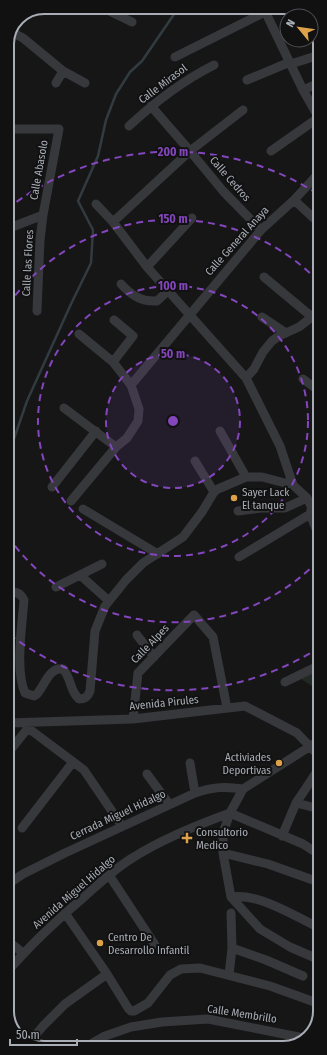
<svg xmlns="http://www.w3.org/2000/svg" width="327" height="1055" font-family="'Fira Sans Condensed',sans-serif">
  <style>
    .green { fill: #222923 }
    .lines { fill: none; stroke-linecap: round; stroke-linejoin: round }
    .stream { stroke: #323b40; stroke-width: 2.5 }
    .minor { stroke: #37383c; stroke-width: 9 }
    .ring { fill: none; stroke: #8446bd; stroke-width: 2; stroke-dasharray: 7 5 }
    .poi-dot { fill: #dca149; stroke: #111112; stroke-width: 1.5 }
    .labels { text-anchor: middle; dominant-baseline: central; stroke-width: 4; stroke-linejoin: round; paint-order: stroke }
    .street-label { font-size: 11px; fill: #a9aeb6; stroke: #111112 }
    .poi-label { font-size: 11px; fill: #a9aeb6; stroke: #111112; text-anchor: start }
    .rim { fill: none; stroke: #a9aeb6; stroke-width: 2 }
    .centre { fill: #8446bd; stroke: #111112; stroke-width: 2 }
    .ring-label { font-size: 12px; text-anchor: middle; font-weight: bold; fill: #8446bd; stroke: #111112; stroke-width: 4; stroke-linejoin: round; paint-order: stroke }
  </style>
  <rect width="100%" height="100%" fill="#161617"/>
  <path class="green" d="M320,667V686L315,688L298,677Z"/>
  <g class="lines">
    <path class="stream" d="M8,456L27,401L71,304L91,263L93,230L78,201L98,156L106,120L116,94L130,72L142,61L179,7"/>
    <path class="minor" d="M101,7L132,22
      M263,7L303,90L319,118
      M311,25H313
      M11,32L23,38L63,71L85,83
      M175,57L265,12
      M291,64L319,55
      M247,80L290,62
      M56,83L63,71
      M303,90L319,83
      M151,106L190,151L223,191L261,230
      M129,126C155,102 182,81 214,65
      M7,129H59L43,215L40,240L37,311
      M271,151L318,118
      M294,200L319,223
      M96,204L113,222L147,267L246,378L280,446L293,485
      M113,222L190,151L243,110
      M7,229L43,215
      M147,267L192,218
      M264,277L312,317
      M121,284C131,295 141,302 157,301L169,290
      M262,317L286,333
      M113,362L133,336L114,320
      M246,378L254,369L263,352L272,341L279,336L299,327L312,317L319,308
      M303,379L319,391
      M131,385L261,230L294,200L319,173
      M64,408L116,447
      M220,431L246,477
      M195,461L214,492
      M52,487L96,431
      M71,501L116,447L127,438L138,421L139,409L131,385L113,362L79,334
      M83,509L158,554
      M311,510L310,514L319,536
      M238,511L261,508H285L307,498
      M239,557L317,510L319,507
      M80,575L109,601
      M56,587L102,564
      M8,592C15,591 21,593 24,600C22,625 15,671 25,693L34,696L37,694C45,685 49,667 63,669C72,679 69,690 79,699C85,699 88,697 90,691L95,631L105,606L126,580L143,563L183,537L202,512L214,492L218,489L246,477H262L293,485L307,498L311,506L317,510L319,514
      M137,635L154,657
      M285,682L320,665
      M133,719L138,673L194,615L213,637L227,708
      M8,723L133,719L245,706L297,733L320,757
      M28,728L84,770L122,826
      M320,740L243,789L230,813L223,833V853L231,897L260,929L290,947L320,960
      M8,753L28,728L29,723
      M190,763L195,793
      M147,774L169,804
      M296,803L320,809
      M230,813L303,844L320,855
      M22,828L73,762
      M282,836L296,803L320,767
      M223,853L268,864L313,880
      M8,870V872
      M109,875L155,945
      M8,884L23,874L65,853L195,793C213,787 225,786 243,789
      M231,897C260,893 294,916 320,928
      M65,913L107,974L128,1008L131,1011H134L148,1003L170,975L181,969L200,968L270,986L320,1004
      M8,941L23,953
      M232,948L266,960L303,976
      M8,971C31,944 57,920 84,897C100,883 115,868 134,857C164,838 197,825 230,813
      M229,975L232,948L231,913
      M29,1043L43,1026L65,1004L107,974
      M84,1048L105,1036L131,1027L162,1022L208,1019L299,1037L305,1039"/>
  </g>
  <circle cx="173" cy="421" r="67" fill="#8446bd" fill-opacity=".12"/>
  <g class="ring">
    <circle cx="173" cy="421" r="67"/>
    <circle cx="173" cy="421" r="135"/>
    <path d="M318 561A202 202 0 0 1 9 538M8 305A202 202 0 0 1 318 281"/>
    <path d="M320 647A269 269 0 0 1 9 634M7 209A269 269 0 0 1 318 194"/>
  </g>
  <g class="poi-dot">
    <circle cx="234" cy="498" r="4"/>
    <circle cx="279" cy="763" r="4"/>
    <path d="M185 832h4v4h4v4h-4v4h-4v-4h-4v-4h4z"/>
    <circle cx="100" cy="943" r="4"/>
  </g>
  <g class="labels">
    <g class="street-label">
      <text transform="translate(163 84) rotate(-37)">Calle Mirasol</text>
      <text transform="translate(39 170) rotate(-80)">Calle Abasolo</text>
      <text transform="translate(230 179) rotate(49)">Calle Cedros</text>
      <text transform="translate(237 241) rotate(-48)">Calle General Anaya</text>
      <text transform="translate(28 263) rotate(-87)">Calle las Flores</text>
      <text transform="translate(150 644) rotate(-46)">Calle Alpes</text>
      <text transform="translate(164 703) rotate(-6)">Avenida Pirules</text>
      <text transform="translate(118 815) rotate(-25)">Cerrada Miguel Hidalgo</text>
      <text transform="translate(74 892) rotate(-41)">Avenida Miguel Hidalgo</text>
      <text transform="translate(242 1014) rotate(9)">Calle Membrillo</text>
    </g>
    <g class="poi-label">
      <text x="242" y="492">Sayer Lack<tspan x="242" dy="13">El tanque</tspan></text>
      <text x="271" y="757" text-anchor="end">Activiades<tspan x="271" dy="13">Deportivas</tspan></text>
      <text x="196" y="832">Consultorio<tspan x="196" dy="13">Medico</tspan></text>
      <text x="108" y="937">Centro De<tspan x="108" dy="13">Desarrollo Infantil</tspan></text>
    </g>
  </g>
  <path d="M0 0H327V1055H0ZM44 14H283A30 30 0 0 1 313 44V1011A30 30 0 0 1 283 1041H44A30 30 0 0 1 14 1011V44A30 30 0 0 1 44 14Z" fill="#111112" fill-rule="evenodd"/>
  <path class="rim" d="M44 14H283A30 30 0 0 1 313 44V1011A30 30 0 0 1 283 1041H44A30 30 0 0 1 14 1011V44A30 30 0 0 1 44 14Z"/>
  <circle cx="173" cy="421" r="6" class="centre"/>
  <g class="ring-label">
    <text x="173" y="156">200 m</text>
    <text x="173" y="223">150 m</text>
    <text x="173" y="290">100 m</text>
    <text x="173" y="358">50 m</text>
  </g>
  <g transform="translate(299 28) rotate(299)"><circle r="19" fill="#111112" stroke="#4e5054"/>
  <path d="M0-3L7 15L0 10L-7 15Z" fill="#dca149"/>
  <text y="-6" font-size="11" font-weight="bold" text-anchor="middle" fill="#a9aeb6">N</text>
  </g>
  <path d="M10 1039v6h67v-6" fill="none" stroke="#a9aeb6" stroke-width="2"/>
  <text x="16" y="1039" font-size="12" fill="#a9aeb6" stroke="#111112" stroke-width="3" paint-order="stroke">50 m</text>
</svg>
